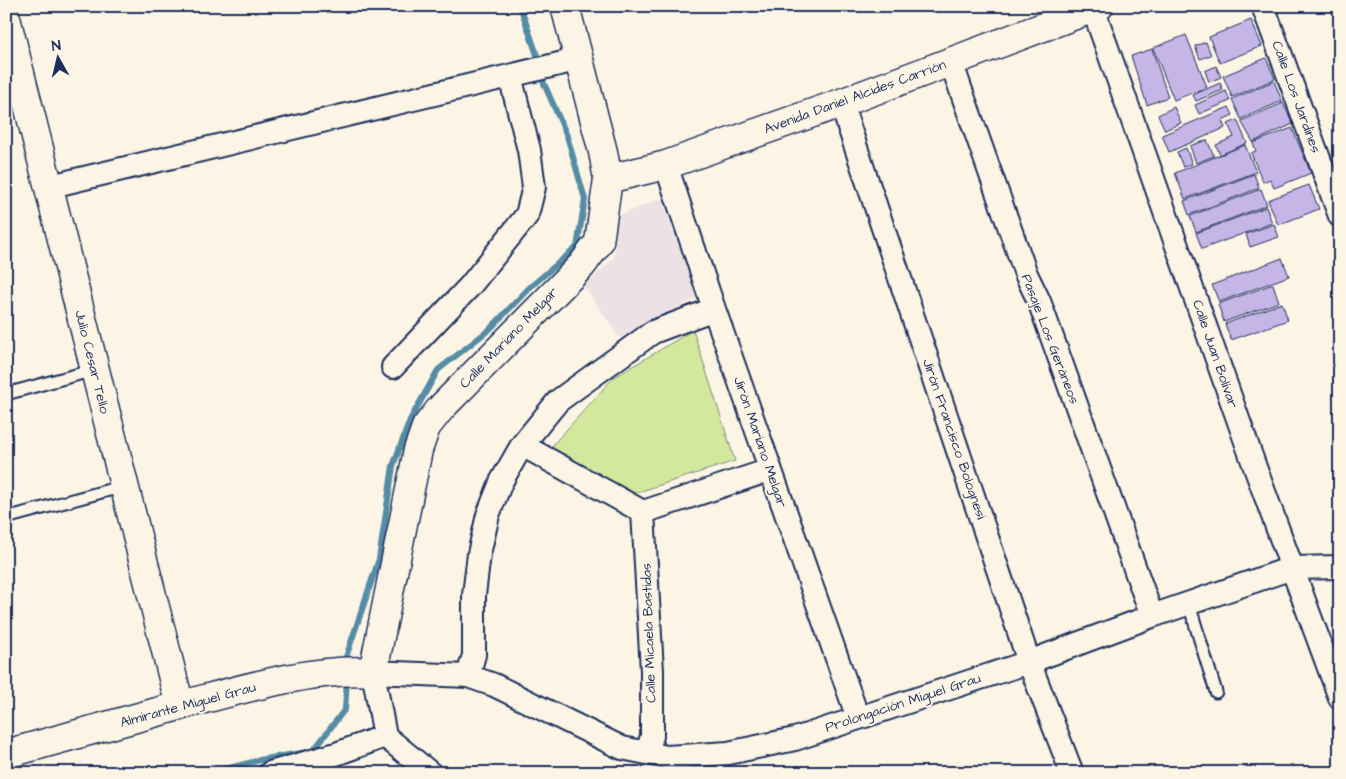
<svg xmlns="http://www.w3.org/2000/svg" width="1346" height="779" font-family="'Architects Daughter',sans-serif">
  <style>
    .built { fill: #ece2e6 }
    .green { fill: #d3e89c; stroke: #778c7d }
    .lines { fill: none; stroke-linecap: round; stroke-linejoin: round }
    .stream { stroke: #548ca5; stroke-width: 6 }
    .building { fill: #c6b6e7; stroke: #1b2f5e }
    .service-casing { stroke: #1b2f5e; stroke-width: 15 }
    .minor-casing { stroke: #1b2f5e; stroke-width: 26 }
    .tertiary-casing { stroke: #1b2f5e; stroke-width: 31 }
    .service { stroke: #fcf5e5; stroke-width: 11 }
    .minor { stroke: #fcf5e5; stroke-width: 22 }
    .tertiary { stroke: #fcf5e5; stroke-width: 28 }
    .labels { text-anchor: middle; dominant-baseline: central; stroke-width: 4; stroke-linejoin: round; paint-order: stroke }
    .street-label { font-size: 14px; fill: #1b2f5e; stroke: #fcf5e5 }
  </style>
  <rect width="100%" height="100%" fill="#fcf5e5"/>
  <filter id="ink" filterUnits="userSpaceOnUse"><feTurbulence type="fractalNoise" baseFrequency=".02" numOctaves="2"/><feDisplacementMap in="SourceGraphic" scale="10" xChannelSelector="R" yChannelSelector="G"/><feConvolveMatrix kernelMatrix="1 2 1 2 8 2 1 2 1" color-interpolation-filters="sRGB"/></filter>
  <g filter="url(#ink)">
    <path class="built" d="M662,198L698,297L621,340L584,286L614,258L617,216Z"/>
    <path class="green" d="M693,330L735,461L632,494L550,448L613,378Z"/>
    <g class="lines">
      <path class="stream" d="M520,6L537,55
        M345,660L379,559L393,466L410,420L438,370L490,329L529,288L577,247L585,199L567,136L542,79
        M209,773L264,759L313,751L345,709L347,682"/>
    </g>
    <path class="building" d="M1251,20L1262,46L1220,63L1209,37Z
      M1186,35L1207,87L1174,100L1153,48Z
      M1206,42L1211,55L1200,59L1195,46Z
      M1152,49L1168,97L1147,105L1131,56Z
      M1266,58L1275,79L1232,97L1223,76Z
      M1216,66L1221,77L1209,82L1205,71Z
      M1274,81L1282,101L1241,119L1232,99Z
      M1220,83L1223,90L1196,101L1193,95Z
      M1226,91L1230,101L1199,114L1195,105Z
      M1283,103L1293,124L1253,142L1241,121Z
      M1174,107L1181,123L1165,130L1158,115Z
      M1229,107L1233,115L1222,120L1225,128L1169,152L1162,135Z
      M1237,120L1247,143L1220,155L1216,145L1234,137L1228,124Z
      M1292,128L1311,173L1274,188L1270,179L1263,182L1251,153L1256,151L1253,143Z
      M1207,140L1214,156L1196,163L1190,146Z
      M1245,145L1256,172L1185,199L1175,173Z
      M1186,148L1192,164L1183,167L1177,152Z
      M1254,174L1259,188L1189,215L1184,201Z
      M1309,185L1319,209L1278,225L1268,200Z
      M1261,189L1267,205L1196,232L1190,216Z
      M1266,207L1272,223L1202,249L1196,233Z
      M1274,224L1279,237L1250,247L1246,234Z
      M1282,258L1289,276L1219,302L1212,285Z
      M1273,284L1279,302L1224,322L1218,304Z
      M1282,303L1288,320L1231,340L1225,324Z"/>
    <g class="lines">
      <g class="service-casing">
        <path id="service" d="M6,394L94,370
          M6,518L124,486
          M1189,604L1216,692"/>
      </g>
      <g class="minor-casing">
        <path id="minor" d="M1263,6L1340,216
          M1093,8L1256,470L1340,698
          M951,62L1026,274L1039,301L1152,616
          M841,103L1029,662L1072,773
          M666,165L714,309L858,718
          M47,187L580,59
          M393,367L470,286L527,215L534,187L529,150L510,76
          M522,445L643,512L770,470
          M643,512L652,671V736L647,753
          M468,676L474,655V595L479,554L488,515L501,482L522,445L558,401L653,332L714,309
          M270,773L336,754L385,736
          M430,773L385,736L373,672L468,676L494,685L622,748L667,757L728,753L795,739L1029,662L1152,616L1292,568L1340,567"/>
      </g>
      <g class="tertiary-casing">
        <path id="tertiary" d="M6,18L180,706
          M608,179L666,165L841,103L1099,6
          M6,754C66,737 126,721 186,704C242,689 315,667 373,672L418,450L426,427L441,408L582,265L599,242L608,179L603,152L565,6"/>
      </g>
      <use href="#service" class="service"/>
      <use href="#minor" class="minor"/>
      <use href="#tertiary" class="tertiary"/>
    </g>
  </g>
  <g class="labels">
    <g class="street-label">
      <text transform="translate(855 97) rotate(-20)">Avenida Daniel Alcides Carrión</text>
      <text transform="translate(1296 97) rotate(70)">Calle Los Jardines</text>
      <text transform="translate(509 338) rotate(-46)">Calle Mariano Melgar</text>
      <text transform="translate(1050 339) rotate(69)">Pasaje Los Geráneos</text>
      <text transform="translate(1215 354) rotate(71)">Calle Juan Bolívar</text>
      <text transform="translate(92 362) rotate(76)">Julio Cesar Tello</text>
      <text transform="translate(954 439) rotate(71)">Jirón Francisco Bolognesi</text>
      <text transform="translate(760 442) rotate(71)">Jirón Mariano Melgar</text>
      <text transform="translate(649 633) rotate(-92)">Calle Micaela Bastidas</text>
      <text transform="translate(903 703) rotate(-18)">Prolongación Miguel Grau</text>
      <text transform="translate(188 705) rotate(-15)">Almirante Miguel Grau</text>
    </g>
  </g>
  <rect width="1346" height="779" fill="none" stroke="#fcf5e5" stroke-width="25"/>
  <rect x="12" y="12" width="1321" height="754" fill="none" stroke="#1b2f5e" stroke-width="2" filter="url(#ink)"/>
  <g transform="translate(58 58) rotate(352)" stroke="#fcf5e5" stroke-width="4" paint-order="stroke">
  <path d="M0-4L9 19L0 12L-9 19Z" fill="#1b2f5e"/>
  <text y="-8" font-size="14" font-weight="bold" text-anchor="middle" fill="#1b2f5e">N</text>
  </g>
</svg>
